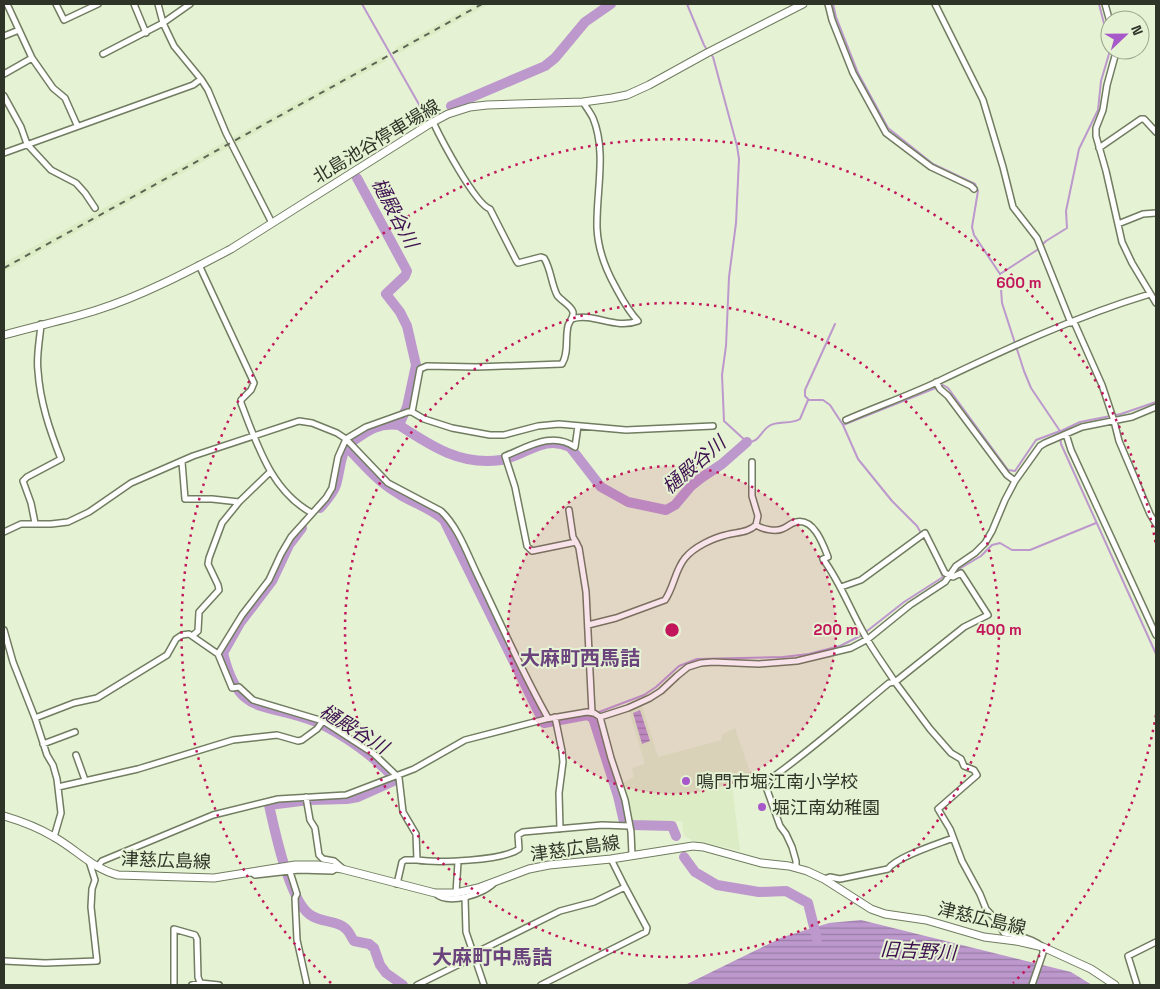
<svg xmlns="http://www.w3.org/2000/svg" width="1160" height="989" font-family="'Space Grotesk','Noto Sans JP',sans-serif">
  <style>
    .built { fill: #dcecc5 }
    .water { fill: url(#water-rules) }
    .lines { fill: none; stroke-linecap: round; stroke-linejoin: round }
    .stream { stroke: #bc98cd; stroke-width: 2 }
    .river { stroke: #bc98cd; stroke-width: 10 }
    .minor-casing { stroke: #717c60; stroke-width: 8 }
    .major-casing { stroke: #717c60; stroke-width: 9 }
    .minor { stroke: #fff; stroke-width: 5 }
    .major { stroke: #fff; stroke-width: 7 }
    .rail { stroke: #5f6655; stroke-width: 2; stroke-dasharray: 6 6; stroke-linecap: butt }
    .ring { fill: none; stroke: #c2185b; stroke-width: 2.5; stroke-dasharray: 2.5 5 }
    .poi-dot { fill: #a758c9; stroke: #e5f2d3; stroke-width: 2 }
    .labels { text-anchor: middle; dominant-baseline: central; stroke-width: 4; stroke-linejoin: round; paint-order: stroke }
    .street-label { font-size: 18px; fill: #2f3428; stroke: #e5f2d3 }
    .poi-label { font-size: 18px; fill: #2f3428; stroke: #e5f2d3; text-anchor: start }
    .water-label { font-size: 19px; font-style: italic; fill: #3e1050; stroke: #e5f2d3 }
    .quarter-label { font-size: 20px; font-weight: bold; fill: #6b447d; stroke: #e5f2d3 }
    .centre { fill: #c2185b; stroke: #e5f2d3; stroke-width: 2.5 }
    .ring-label { font-size: 15px; text-anchor: middle; font-weight: bold; fill: #c2185b; stroke: #e5f2d3; stroke-width: 4; stroke-linejoin: round; paint-order: stroke }
  </style>
  <defs>
    <pattern id="water-rules" width="6" height="5" patternUnits="userSpaceOnUse" patternTransform="scale(1.25)"><rect width="6" height="5" fill="#bc98cd"/><path d="M0 2.5h6" fill="none" stroke="#997da6"/></pattern>
  </defs>
  <rect width="100%" height="100%" fill="#e5f2d3"/>
  <path class="built" d="M475,4H489L398,54L396,51L395,48Z
    M383,55L386,61L4,272V263Z
    M642,706L658,757L722,740L721,735L735,728L752,778L732,784L740,851L729,848L698,843L684,836L682,821L655,823L632,821L622,783L634,777L632,768L645,764L629,711Z"/>
  <path class="water" d="M640,710L650,741L642,744L633,713Z
    M861,920L1071,972L1092,985H685L783,937L829,923Z"/>
  <g class="lines">
    <path class="stream" d="M362,4L425,115
      M687,4L704,45L707,50
      M833,4L836,17L858,73L888,128L933,164L975,184L978,191L972,227L974,235L1000,274L1002,303L1024,371L1031,388L1060,431L1036,440L1015,471L1008,470L948,388L943,385L843,425
      M710,53L713,57L737,146L739,159L736,223L729,277L726,346L722,375L724,421L747,442C759,443 760,432 769,426C778,420 790,425 800,419L808,400H823L830,405L843,425L858,459L892,501L917,526L929,547
      M1000,274L1037,250L1046,241L1067,228L1066,211L1079,149L1098,110L1101,81L1109,54V43L1099,4
      M808,399L805,396V390L835,324
      M1061,431L1080,422L1121,414L1156,402
      M1060,437L1061,444L1156,654
      M954,572L981,556L992,545L1000,543L1012,550H1030L1096,523
      M593,718L599,712L644,695L656,687L679,666L697,659L783,657L809,654L840,646L862,635L904,602L943,577L935,558"/>
    <path class="river" d="M451,106L545,66L555,58L585,22L611,4
      M357,178L407,271L405,276L386,294L400,312L407,326L416,365L407,407L399,425C431,446 461,466 501,460C526,456 543,434 570,447L601,487L628,502L666,510L675,505L691,486L701,478L722,464L747,442
      M399,425C375,422 365,433 346,446C363,464 378,482 399,494C413,503 431,508 444,520L544,723L587,715L593,718L618,796L624,822L633,825L672,826L676,836
      M320,508C326,501 333,494 336,485C340,471 340,459 346,446
      M302,528L289,545L272,581L240,623L223,653C239,719 265,701 316,722C345,735 375,757 396,780L358,797L347,799L309,800L269,805C275,832 289,898 309,914C320,923 336,920 345,928C349,931 351,937 354,941L369,944L374,948L380,965L386,973L403,985
      M684,857L695,872L717,885L759,892L786,891L808,903L817,939"/>
    <g class="minor-casing">
      <path id="minor" d="M56,4L64,20L98,4
        M134,4L146,33
        M158,4L163,23L174,46L201,79L208,90L226,133L272,223
        M828,4L832,20L853,73L886,133L931,167L971,186L974,189
        M935,4L983,100L1003,167L1013,207L1037,238L1071,323
        M1105,4L1110,22
        M4,36L19,30
        M1115,50V56L1107,85L1103,110L1096,128V136L1106,171L1122,242L1132,263L1156,303
        M103,54L163,23L190,4
        M32,58L53,88L65,98L77,125
        M4,74L32,58L7,4
        M4,96L21,127L27,144L51,170L76,183L85,193L95,208
        M1099,148L1141,119H1144L1156,132
        M4,153L193,85L201,79
        M1118,224L1143,214L1156,213
        M199,265L254,383L251,390L241,400V403C257,444 271,491 312,513
        M572,319C593,312 615,330 638,321C628,311 622,299 615,286C605,268 598,250 597,228C596,192 607,152 593,118C590,112 586,107 583,102
        M1074,322L1102,385L1114,421L1119,441L1150,514L1156,524
        M936,382L940,389L948,396L1007,475L1015,481
        M412,412L420,369L427,366L476,367L562,364C569,353 565,339 568,326C569,322 574,317 573,312C571,305 561,301 557,295C551,283 551,269 544,258L541,257L518,263L516,260L490,209C475,204 441,139 433,122
        M846,420C876,407 907,396 937,382C1006,349 1077,316 1150,294
        M1066,434L1071,450L1156,635
        M182,462L185,499H212L239,502L222,523L209,558L208,564L218,585L219,590L199,612L198,631L192,636
        M239,502L270,472
        M569,510L573,537L576,542L532,551L527,546L515,487L505,456C528,447 552,431 575,447L578,426
        M35,523L31,503L23,481L27,477L61,459C50,431 40,402 38,371C36,356 40,339 41,324
        M756,525C762,529 775,532 782,529C787,527 791,523 796,522C814,518 823,544 828,557L823,559C840,582 849,607 863,632C872,649 884,665 895,682L964,627L988,615L961,573L953,577L945,573L925,533L861,580L841,587
        M4,532L21,524H51L68,522L89,512L131,483L193,456L299,421L312,423L337,433L346,439L388,483L441,511C458,527 467,553 477,574C500,622 522,672 548,718
        M576,542L579,548L586,592L592,713
        M588,625L616,618L665,600C674,587 675,570 685,558C694,547 713,538 726,535C736,532 748,533 756,525L758,516L752,496V462
        M4,630L13,662L35,718L47,755L53,765L57,779L61,813L54,837
        M555,717L562,751L563,762L559,793L560,829
        M600,717L628,708L650,698L661,691L677,676L688,667L701,663L713,662L759,664L797,661L851,648L868,639L910,605L945,582L956,566L975,553L985,543L992,531L1005,500L1015,481L1040,446L1045,443L1082,427L1132,417L1156,407
        M35,718L74,703L97,698L167,655L176,639L182,635L189,634L192,636L218,654
        M323,721L253,700L239,687L232,688L218,654L242,615L269,580L281,554L291,537L326,498L332,488L338,457L346,439L366,427L408,412H412L424,419L452,428L490,435H504L538,426L559,424L626,430L713,426
        M43,744L75,732
        M76,755L85,780
        M58,787L138,769L233,740L277,735L298,741L302,740L317,729L323,721L374,754L399,778L403,812L416,834L417,860H405L402,862L397,884
        M306,797L310,820L315,828L319,855L323,859L334,861L342,868
        M417,860C438,863 502,861 519,849L518,835L523,832L602,825L629,826
        M97,867L102,861L213,815L278,799L346,795L414,769L465,740L546,719L587,712L594,713L600,717L611,758L625,800L631,832L632,855
        M796,868V861L792,847L786,834L780,826L765,784L766,782C809,752 848,717 889,683L895,682L930,729L951,753L961,759L964,766L974,770L977,775L938,809L950,829L962,861L980,894L986,909L998,922L1004,933C1017,935 1032,938 1043,947V953L1032,985
        M251,872L255,875L299,870L332,871L337,868
        M290,872L297,894L295,898L297,940L307,985
        M824,879L830,877L840,879L888,869C896,857 938,844 953,838
        M435,893C448,906 485,894 495,882
        M456,893L458,862
        M465,898L466,932L484,985
        M473,954L560,911L594,902L625,887
        M4,961L45,963L97,961L91,907L92,889L95,880L89,861
        M174,985V929L195,935L197,939L198,977L201,985
        M192,985L200,983L219,985
        M417,985L474,957
        M541,985L646,932L647,928L625,887L611,859
        M1137,985L1128,956L1156,942"/>
    </g>
    <g class="major-casing">
      <path id="major" d="M4,335C35,326 66,320 97,310C142,296 189,271 231,249L431,123L448,114L470,107L487,105L583,102L612,98L627,95L649,85L707,53L803,4
        M4,816C21,821 39,828 54,837C76,849 93,869 118,875L214,878L295,865H318L342,869L435,893H456L478,888L529,869L549,865L611,859L693,846L703,847L761,863L789,866L807,871L824,879L871,909L885,914L926,920L984,937L1016,941L1043,947L1091,969L1115,985"/>
    </g>
    <use href="#minor" class="minor"/>
    <use href="#major" class="major"/>
    <path class="rail" d="M4,268L482,4"/>
  </g>
  <circle cx="672" cy="630" r="164" fill="#c2185b" fill-opacity=".12"/>
  <g class="ring">
    <circle cx="672" cy="630" r="164"/>
    <circle cx="672" cy="630" r="327"/>
    <path d="M1156 715A491 491 0 0 1 1013 983M331 983A491 491 0 1 1 1156 545"/>
  </g>
  <g class="poi-dot">
    <circle cx="686" cy="781" r="5"/>
    <circle cx="762" cy="807" r="5"/>
  </g>
  <g class="labels">
    <g class="street-label">
      <text transform="translate(376 141) rotate(-31)">北島池谷停車場線</text>
      <text transform="translate(575 848) rotate(-8)">津慈広島線</text>
      <text transform="translate(166 860) rotate(2)">津慈広島線</text>
      <text transform="translate(982 918) rotate(13)">津慈広島線</text>
    </g>
    <g class="poi-label">
      <text x="696" y="781">鳴門市堀江南小学校</text>
      <text x="772" y="807">堀江南幼稚園</text>
    </g>
    <g class="water-label">
      <text transform="translate(395 213) rotate(62)">樋殿谷川</text>
      <text transform="translate(694 465) rotate(-41)">樋殿谷川</text>
      <text transform="translate(354 729) rotate(32)">樋殿谷川</text>
      <text transform="translate(918 951) rotate(3)">旧吉野川</text>
    </g>
    <g class="quarter-label">
      <text x="580" y="658">大麻町西馬詰</text>
      <text x="492" y="957">大麻町中馬詰</text>
    </g>
  </g>
  <circle cx="672" cy="630" r="8" class="centre"/>
  <g class="ring-label">
    <text x="1019" y="288">600 m</text>
    <text x="836" y="635">200 m</text>
    <text x="999" y="635">400 m</text>
  </g>
  <rect width="1160" height="989" fill="none" stroke="#2f3428" stroke-width="10"/>
  <g transform="translate(1125 35) rotate(68)"><circle r="24" fill="#e5f2d3" stroke="#9ca68f"/>
  <path d="M0-4L9 19L0 12L-9 19Z" fill="#a758c9"/>
  <text y="-8" font-size="14" font-weight="bold" text-anchor="middle" fill="#2f3428">N</text>
  </g>
</svg>
